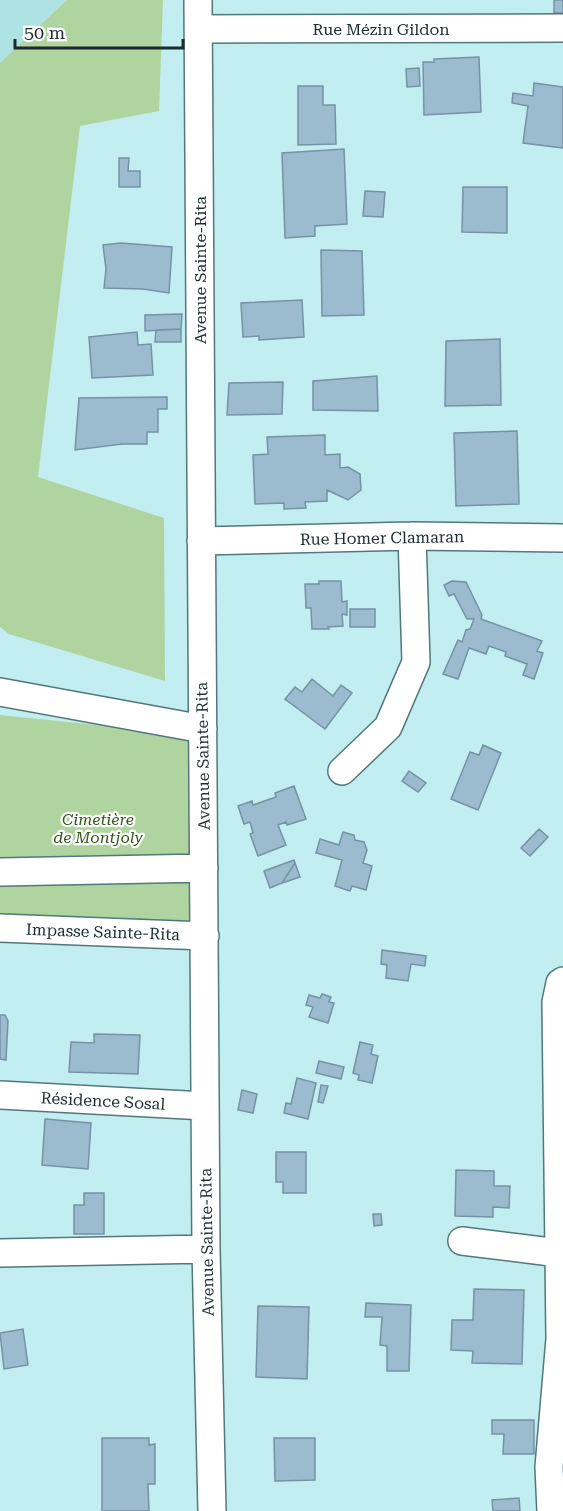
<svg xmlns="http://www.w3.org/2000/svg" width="563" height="1511" font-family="'Roboto Serif',serif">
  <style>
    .built { fill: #aee2e5 }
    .green { fill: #b0d49f }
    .building { fill: #9bbbce; stroke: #7493a5; stroke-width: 1.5 }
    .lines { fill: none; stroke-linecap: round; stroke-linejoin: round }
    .minor-casing { stroke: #51787b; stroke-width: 30 }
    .minor { stroke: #fff; stroke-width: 27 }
    .labels { text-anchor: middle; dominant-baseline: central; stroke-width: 4.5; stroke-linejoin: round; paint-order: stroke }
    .street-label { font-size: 16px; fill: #1b2c2d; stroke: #fff }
    .park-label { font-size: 16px; font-style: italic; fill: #305818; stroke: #fff }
  </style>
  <rect width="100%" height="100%" fill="#c3eef1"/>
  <path class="built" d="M0,0H67L0,63Z"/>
  <path class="green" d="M67,0H163L159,111L80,126L38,477L164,518L165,681L9,634L0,627V63Z
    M0,715L194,735L197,935L0,922Z"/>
  <path class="building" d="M554,0H563V13H554Z
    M479,57L481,112L424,115L423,62H434V59Z
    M419,68L420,86L407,87L406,69Z
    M534,83L563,87V148L523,143L528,106L512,103L513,93L533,96Z
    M298,86H323V105H335L336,144L298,145Z
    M344,149L347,224L315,226V236L285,238L282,153Z
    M119,158H129L128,171H140V187H119Z
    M463,187H507V233L462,232Z
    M365,191L385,192L383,217L363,216Z
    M121,243L172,247L169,293L143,289L104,288L106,269L103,245Z
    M321,250L362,251L364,315L322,316Z
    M302,300L304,337L259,340V336L243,337L241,303Z
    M182,314L181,329L145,331V315Z
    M181,329V342H155L156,330Z
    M137,332L138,345L151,344L153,375L92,378L89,337Z
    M500,339L501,405L445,406L446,341Z
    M377,376L378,411L313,410V381Z
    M283,382L282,414L227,415L229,383Z
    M167,397V409H158V432H147V444H122L75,450L79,398Z
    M517,431L519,504L456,506L454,433Z
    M325,435V455L340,454V468L348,467L360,474L361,490L348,500L327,490V501L305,502L306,508L284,509V503L255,504L253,455L268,454L267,437Z
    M319,581H341L342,602L347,601V615L342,614L343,626L328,627L329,629H312L311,608H306L305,584H319Z
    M452,581L466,582L482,615L481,619L542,641L537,651L543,653L534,679L523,675L527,664L505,656L506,652L489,646L486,654L469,648L458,679L443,674L458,640L462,642L466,630L470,629L474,619H467L454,594L449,596L444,585Z
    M350,609H375V627H350Z
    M312,679L333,696L341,685L352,693L325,729L285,699L295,687L302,692Z
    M483,745L501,753L478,810L451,799L470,752L479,755Z
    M409,771L426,783L418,792L402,781Z
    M294,786L306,819L287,825L286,822L278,825L286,845L258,856L250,834L253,833L250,822L244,824L238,806L252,801L253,805L276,797L275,793Z
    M539,829L548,837L530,856L521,848Z
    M343,832L354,835L355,840L364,842L367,850L363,863L372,866L366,890L352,886L350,891L335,886L342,860L316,853L320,839L339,845Z
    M294,860L295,863L282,883L270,888L264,871Z
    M295,863L300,877L282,883Z
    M382,950L426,956L425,966L411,964L408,981L386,978L387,965L381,964Z
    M322,994L331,997L329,1002L334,1003L328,1023L309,1017L313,1007L306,1005L309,995L320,998Z
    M0,1015H5L8,1021L6,1060L0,1059Z
    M94,1034L140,1035L138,1074L69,1072L71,1042L94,1043Z
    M360,1042L373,1045L371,1054L378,1056L372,1083L358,1080L359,1075L353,1073Z
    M319,1061L344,1067L341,1079L316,1073Z
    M297,1078L316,1083L308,1119L284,1113L286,1103L291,1104Z
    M321,1085L328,1086L323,1103L318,1102Z
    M242,1090L257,1094L253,1113L238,1110Z
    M45,1119L91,1123L88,1169L42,1165Z
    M276,1152H306V1193H283V1182H276Z
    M456,1170L494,1171V1186H510L509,1208L493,1207V1217L455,1216Z
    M84,1193H104V1234H74V1205H84Z
    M373,1214H381L382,1225L374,1226Z
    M474,1289L524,1290L522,1364L472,1363L473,1351L451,1350L452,1320H473Z
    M366,1303L411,1305L409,1371H387V1346L380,1345L382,1317H365Z
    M258,1306L309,1307L307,1379L256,1377Z
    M23,1329L28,1365L4,1369L0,1333Z
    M492,1420H534V1454H503L504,1434H492Z
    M102,1438H149V1445L155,1444V1484H148L149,1511H102Z
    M274,1438H315V1480L275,1481Z
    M519,1498L520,1511H493L492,1500Z"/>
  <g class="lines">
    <g class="minor-casing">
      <path id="minor" d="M198,0L206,1249L212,1511
        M199,29L563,28
        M201,541L412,536L563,538
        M0,692L203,729
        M342,771L388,727L416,662L412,536
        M0,872L204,868
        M0,928L205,936
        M0,1095L205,1106
        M462,1241L559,1253
        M0,1253L206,1249
        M551,1511L549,1467L560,1339L556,1002L560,983L563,981"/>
    </g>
    <use href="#minor" class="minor"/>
  </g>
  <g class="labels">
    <g class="street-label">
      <text x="381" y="29">Rue Mézin Gildon</text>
      <text transform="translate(200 270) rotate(-90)">Avenue Sainte-Rita</text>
      <text transform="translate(382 538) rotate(-1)">Rue Homer Clamaran</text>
      <text transform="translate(203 756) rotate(-91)">Avenue Sainte-Rita</text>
      <text transform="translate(103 932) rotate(2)">Impasse Sainte-Rita</text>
      <text transform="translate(103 1101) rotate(3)">Résidence Sosal</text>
      <text transform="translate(207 1242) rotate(-91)">Avenue Sainte-Rita</text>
    </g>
    <g class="park-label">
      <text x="98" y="819">Cimetière<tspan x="98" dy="18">de Montjoly</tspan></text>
    </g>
  </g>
  <path d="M15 39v9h168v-9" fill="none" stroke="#1b2c2d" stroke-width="3"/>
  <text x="24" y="39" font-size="18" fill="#1b2c2d" stroke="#ffffff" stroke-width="4.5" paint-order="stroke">50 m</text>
</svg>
